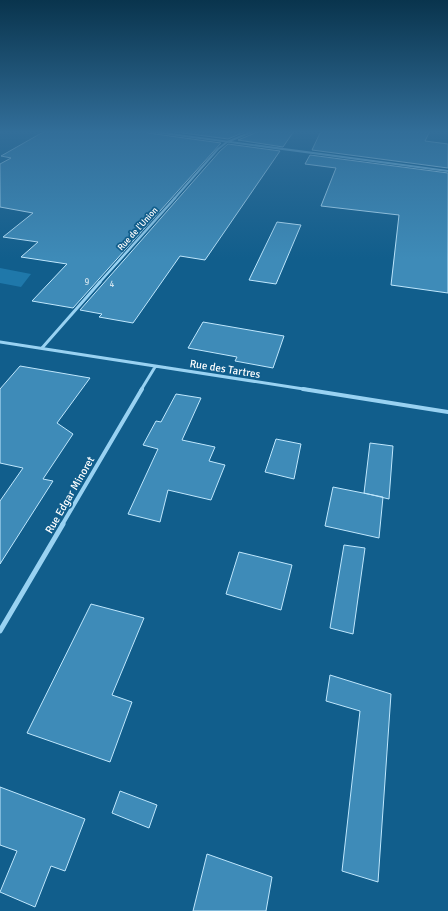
<svg xmlns="http://www.w3.org/2000/svg" width="448" height="911" font-family="Signika,sans-serif">
  <style>
    .green { fill: #1f78aa }
    .building { fill: #3e8bb8; stroke: #bfe7fd }
    .lines { fill: none; stroke-linecap: round; stroke-linejoin: round }
    .street-far4 { stroke: #99d2f2; stroke-width: 2 }
    .street-far3 { stroke: #99d2f2; stroke-width: 2.5 }
    .street-far2 { stroke: #99d2f2; stroke-width: 3 }
    .street-far1 { stroke: #99d2f2; stroke-width: 4 }
    .street { stroke: #99d2f2; stroke-width: 5 }
    .secondary { fill: #c7e8fc; fill-rule: evenodd }
    .labels { text-anchor: middle; dominant-baseline: central; stroke-width: 3.5; stroke-linejoin: round; paint-order: stroke }
    .far-street-label { font-size: 9px; fill: #fff; stroke: #115e8c }
    .number-label { font-size: 9px; fill: #cfe2ed }
    .street-label { font-size: 11px; fill: #fff; stroke: #115e8c }
  </style>
  <rect width="100%" height="100%" fill="#115e8c"/>
  <path class="green" d="M0,268L31,274L21,287L0,283Z"/>
  <path class="building" d="M45,131H146L148,133L221,143L73,308L32,301L67,264L21,257L38,242L3,237L33,213L0,207V164L11,158L1,156Z
    M168,131H247L228,139Z
    M256,131H294L283,147L238,140L255,133Z
    M321,131H430L425,141L448,144V168L312,150Z
    M228,144L280,151L205,260L180,256L133,323L99,317L102,314L80,310L220,151Z
    M310,155L448,173V293L391,285L399,215L321,206L336,168L305,164Z
    M277,222L301,225L276,284L249,280Z
    M203,322L284,336L273,368L235,361L237,357L188,348Z
    M20,366L90,378L57,423L73,434L43,479L53,481L0,564V501L23,468L0,463V389Z
    M176,394L201,398L182,440L215,447L209,461L225,465L211,500L168,490L160,522L128,514L158,449L143,445L156,421L161,422Z
    M276,439L301,444L294,479L265,472Z
    M370,443L393,446L389,499L364,493Z
    M333,487L383,497L379,538L325,526Z
    M344,545L365,548L353,634L330,628Z
    M239,552L292,565L281,610L226,594Z
    M91,604L144,618L112,695L132,702L110,762L27,733Z
    M330,675L391,694L378,882L342,871L360,711L326,701Z
    M0,787L85,819L65,871L51,866L35,907L0,892L17,851L0,845Z
    M120,791L157,805L149,828L112,813Z
    M207,854L272,877L266,911H193Z"/>
  <g class="lines">
    <path class="street-far4" d="M148,131L448,171
      M174,199L218,149L227,142L254,131"/>
    <path class="street-far3" d="M99,283L175,198"/>
    <path class="street-far2" d="M0,342L310,390
      M42,348L100,282
      M141,390L155,367"/>
    <path class="street-far1" d="M303,389L448,412
      M62,525L142,389"/>
    <path class="street" d="M0,631L63,524"/>
    <path class="secondary" d="M0,131H3L0,133Z"/>
  </g>
  <linearGradient id="sky" x2="0" y2="1"><stop stop-color="#09344d"/><stop offset="0.51" stop-color="#326e99"/><stop offset="1" stop-color="#326e99" stop-opacity="0"/></linearGradient>
  <rect width="448" height="259" fill="url(#sky)"/>
  <g class="labels">
    <g class="far-street-label">
      <text transform="translate(138 229) rotate(-48)">Rue de l'Union</text>
    </g>
    <g class="number-label">
      <text x="87" y="282">9</text>
      <text x="112" y="284">4</text>
    </g>
    <g class="street-label">
      <text transform="translate(225 369) rotate(9)">Rue des Tartres</text>
      <text transform="translate(70 495) rotate(-60)">Rue Edgar Minoret</text>
    </g>
  </g>
</svg>
